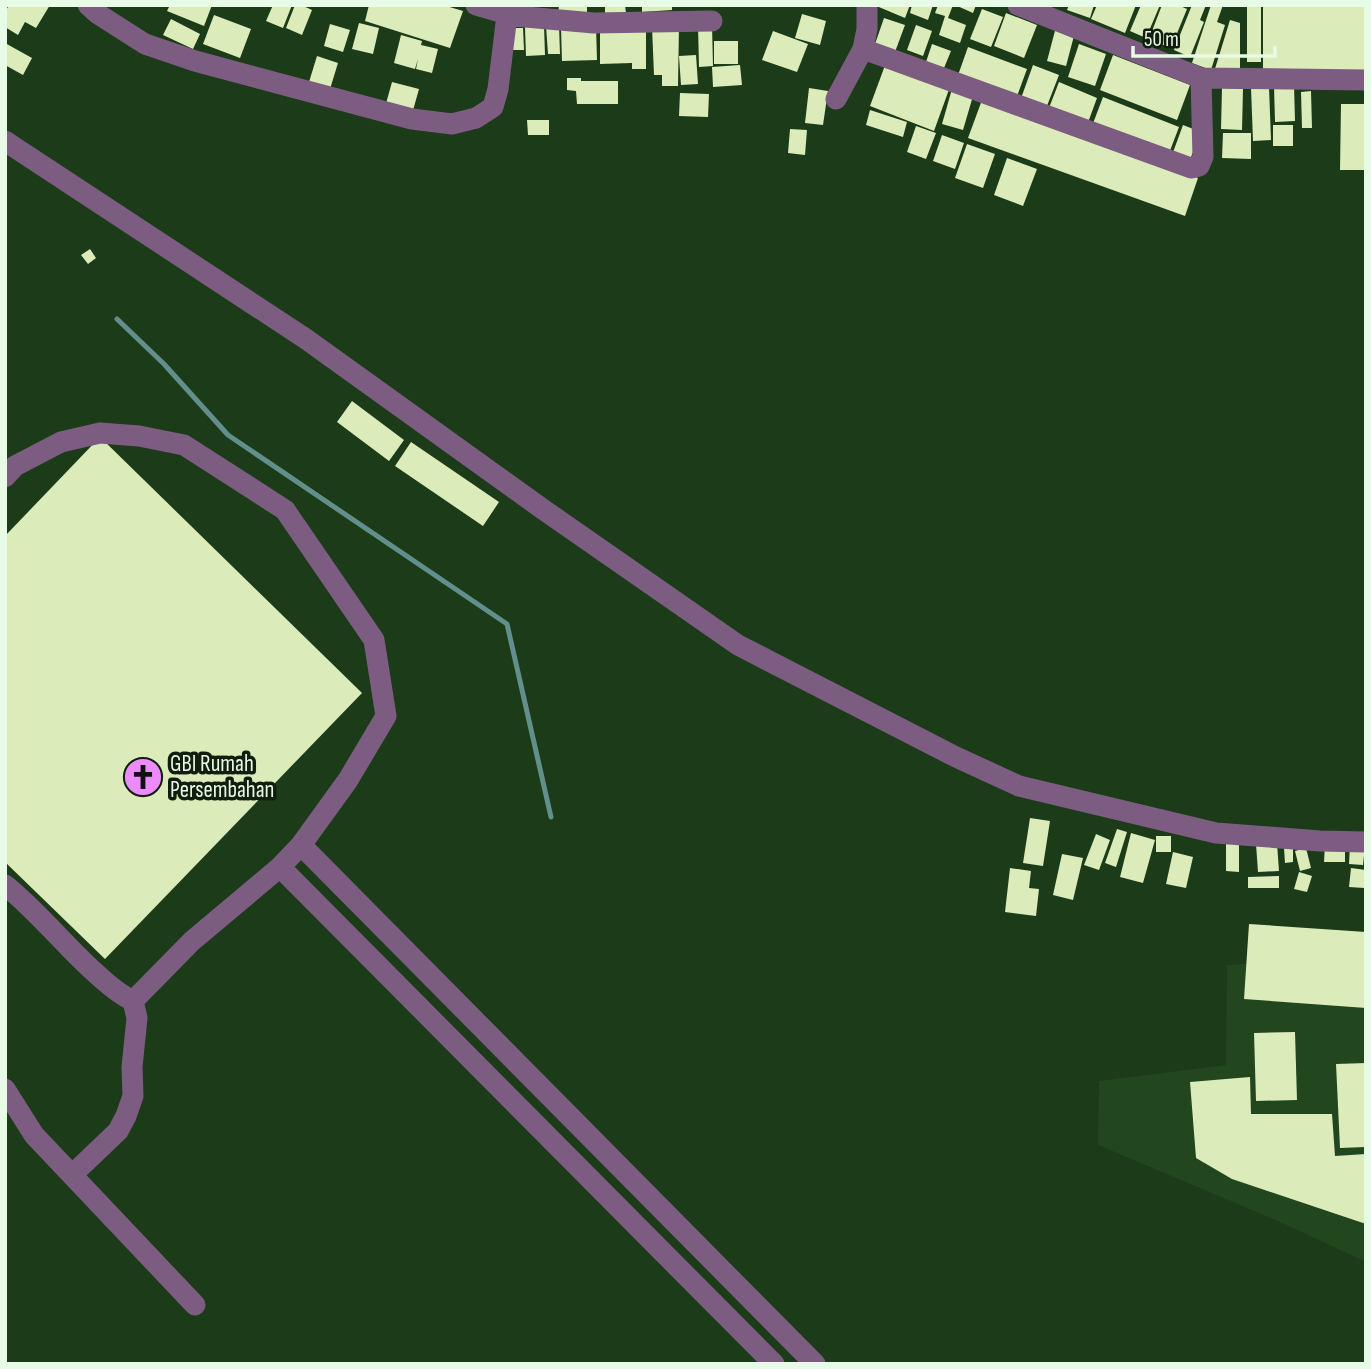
<svg xmlns="http://www.w3.org/2000/svg" width="1371" height="1369" font-family="'Sofia Sans Condensed',sans-serif">
  <style>
    .built { fill: #22461e }
    .lines { fill: none; stroke-linecap: round; stroke-linejoin: round }
    .stream { stroke: #628f8c; stroke-width: 5 }
    .building { fill: #dbebb9 }
    .minor { stroke: #7c5d81; stroke-width: 21 }
    .labels { text-anchor: middle; dominant-baseline: central; stroke-width: 7; stroke-linejoin: round; paint-order: stroke }
    .poi-label { font-size: 23px; fill: #e8fbe6; stroke: #111e0f; text-anchor: start }
  </style>
  <rect width="100%" height="100%" fill="#1c3b19"/>
  <path class="built" d="M1366,957V1262L1280,1222L1098,1145L1099,1081L1226,1065L1227,965Z"/>
  <g class="lines">
    <path class="stream" d="M117,319L164,364L228,435L507,624L551,817"/>
  </g>
  <path class="building" d="M9,5H50L36,28L25,22L18,35L5,27V12Z
    M170,5H212L204,26L167,11Z
    M273,5H292L283,28L266,21Z
    M295,5H301L312,10L302,35L286,28Z
    M369,5H443L463,11L450,48L365,21Z
    M559,5H587V16L558,15Z
    M605,5H625L626,13L605,15Z
    M642,5H672V10L642,12Z
    M874,5H910L905,18Z
    M912,5H933L928,20L910,13Z
    M938,5H953L948,18L966,25L960,43L939,35L945,16L935,13Z
    M955,5H976L973,13Z
    M1069,5H1094L1090,18L1067,10Z
    M1097,5H1136L1125,33L1091,19Z
    M1141,5H1160L1146,38L1130,31Z
    M1162,5H1178L1187,9L1171,48L1149,39Z
    M1192,5H1206L1200,20L1204,22L1190,57L1174,50Z
    M1211,5H1223L1217,22L1225,25L1211,70L1192,63Z
    M1247,5H1261V62H1247Z
    M1263,5H1366V72L1263,71Z
    M982,9L1003,17L991,47L970,39Z
    M1006,13L1037,25L1024,58L994,46Z
    M802,14L826,21L820,45L795,38Z
    M214,15L251,29L240,58L203,44Z
    M884,18L905,25L895,52L875,44Z
    M171,19L200,34L193,49L163,35Z
    M1230,20L1240,23V71L1214,72Z
    M359,23L379,28L373,54L352,49Z
    M330,24L350,30L343,52L324,46Z
    M559,25L560,54H548L546,26Z
    M698,25H712L713,66L699,67Z
    M916,25L932,31L923,56L907,50Z
    M544,26L545,55L526,56L525,27Z
    M596,26L597,60L562,61L561,28Z
    M679,26L678,86H662V75H654L652,27Z
    M1056,27L1075,32L1066,66L1047,61Z
    M508,28H523L524,50H508Z
    M600,28L646,30V69H632V63L600,64Z
    M773,31L808,44L797,72L762,60Z
    M401,35L422,41L421,45L438,49L432,73L416,69L418,59L415,69L394,63Z
    M714,41H738V64H714Z
    M5,43L32,58L23,75L5,65Z
    M932,44L951,51L944,68L926,62Z
    M1079,44L1106,54L1095,86L1068,77Z
    M968,47L1027,69L1016,99L957,78Z
    M696,55L698,84L681,85L679,56Z
    M1113,55L1190,85L1177,120L1100,90Z
    M317,56L338,63L330,89L309,82Z
    M887,60L951,84L934,131L870,106Z
    M740,65L742,85L713,87L712,67Z
    M1033,65L1059,75L1045,111L1020,101Z
    M567,78H581V81H618V104H577L576,91L567,90Z
    M392,82L419,89L412,114L385,107Z
    M1059,82L1097,98L1086,128L1047,113Z
    M1294,85L1295,121L1275,122L1274,86Z
    M1269,87L1271,140L1253,141L1251,88Z
    M809,88L828,91L823,125L805,123Z
    M1222,88L1243,89L1242,130L1221,129Z
    M952,89L973,96L963,130L942,124Z
    M1311,91L1312,128H1302L1301,92Z
    M680,93L709,94L708,117L679,116Z
    M1103,97L1179,127L1168,156L1092,126Z
    M982,100L1198,178L1185,216L968,138Z
    M1341,104H1366V170H1340Z
    M870,110L907,122L903,137L866,125Z
    M527,120H549V135H528Z
    M1183,125L1201,132L1189,162L1172,155Z
    M1273,125H1293V146H1273Z
    M916,126L936,133L926,159L907,152Z
    M790,129L807,130L805,155L788,153Z
    M1223,133H1251V159L1222,158Z
    M942,135L964,143L955,169L933,161Z
    M967,144L995,154L983,188L955,178Z
    M1007,158L1037,169L1023,206L994,195Z
    M90,249L96,258L88,264L81,255Z
    M352,401L404,440L389,461L337,422Z
    M100,437L362,693L105,959L5,862V536Z
    M411,442L499,502L483,526L395,466Z
    M1030,818L1050,821L1043,866L1023,863Z
    M1117,829L1127,832L1116,867L1105,863Z
    M1131,833L1155,840L1143,883L1120,877Z
    M1096,834L1110,840L1099,870L1084,865Z
    M1156,836H1171V852H1156Z
    M1226,843H1239V872L1226,871Z
    M1277,843L1279,871L1258,872L1256,844Z
    M1325,843H1345V862H1324Z
    M1350,845L1365,846L1363,865L1349,864Z
    M1284,848H1293V862L1285,863Z
    M1306,848L1311,868L1300,871L1295,851Z
    M1173,852L1193,857L1186,888L1166,884Z
    M1062,854L1083,858L1073,900L1053,895Z
    M1010,868L1031,871L1029,888L1039,889L1036,916L1005,912Z
    M1351,868L1366,870L1364,888L1349,887Z
    M1299,872L1312,876L1307,892L1294,889Z
    M1279,876V888H1248V877Z
    M1249,924L1366,932V1008L1244,999Z
    M1295,1032L1297,1100L1256,1101L1254,1033Z
    M1366,1063V1147L1340,1148L1336,1064Z
    M1250,1077L1251,1114H1332L1335,1156L1366,1154V1224L1232,1179L1196,1158L1190,1082Z"/>
  <g class="lines">
    <path class="minor" d="M88,5L98,14L145,44L195,61L412,119L452,124L476,118L493,107L498,89L507,15
      M476,5L514,16L594,23L712,21
      M1018,5L1201,78L1366,80
      M863,49L1191,168L1199,166L1203,157L1201,78
      M836,99L863,49L867,29V5
      M5,141L306,339L544,510L738,645L956,757L1019,786L1216,833L1320,841L1366,842
      M5,477L15,466L61,442L100,433L139,436L184,445L285,510L374,640L386,716L348,780L301,845L280,867L192,941L133,1001C121,995 111,987 101,978C67,949 40,913 5,885
      M301,845L815,1364
      M280,867L774,1364
      M5,1089L34,1135L195,1305
      M72,1175L118,1131L126,1116L133,1096L132,1067L137,1018L133,1001"/>
  </g>
  <defs>
    <g id="church-disc" transform="scale(2.0125)"><circle r="9.5" fill="#ec8cfb" stroke="#111e0f"/><path d="M-1.2-6h2.4v3.5h3.3v2.4h-3.3V6h-2.4V-.1h-3.3v-2.4h3.3Z" fill="#111"/></g>
  </defs>
  <g fill-rule="evenodd">
    <use href="#church-disc" x="143" y="777"/>
  </g>
  <g class="labels">
    <g class="poi-label">
      <text x="170" y="764">GBI Rumah<tspan x="170" dy="26">Persembahan</tspan></text>
    </g>
  </g>
  <rect width="1371" height="1369" fill="none" stroke="#e8fbe6" stroke-width="14"/>
  <path d="M1133 46v10h142v-10" fill="none" stroke="#e8fbe6" stroke-width="3.5"/>
  <text x="1144" y="46" font-size="21" fill="#e8fbe6" stroke="#111e0f" stroke-width="5" paint-order="stroke">50 m</text>
</svg>
